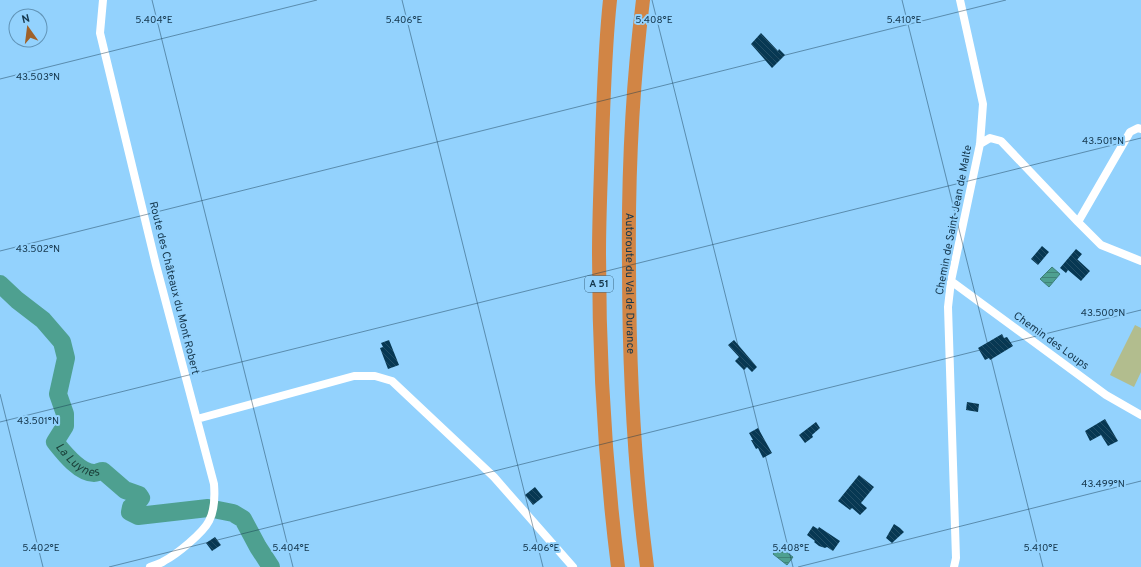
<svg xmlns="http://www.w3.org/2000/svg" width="1141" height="567" font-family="Overpass,sans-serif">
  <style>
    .garden { fill: #b2bd8e }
    .water { fill: url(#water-rules); stroke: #3d807c }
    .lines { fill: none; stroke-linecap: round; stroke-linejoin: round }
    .river { stroke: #4ea090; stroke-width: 18 }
    .building { fill: url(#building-back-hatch) }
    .street { stroke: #fff; stroke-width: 8 }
    .highway { stroke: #d18545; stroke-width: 14 }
    .ticks { fill: none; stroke: #15374d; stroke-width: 1; stroke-opacity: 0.45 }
    .labels { text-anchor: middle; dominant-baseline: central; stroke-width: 4; stroke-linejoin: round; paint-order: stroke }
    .shield { fill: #93d2fd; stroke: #3b6682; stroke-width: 1 }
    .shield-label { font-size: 10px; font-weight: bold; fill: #15374d }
    .street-label { font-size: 11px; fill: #15374d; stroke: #93d2fd }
    .water-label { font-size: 12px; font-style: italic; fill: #1b413a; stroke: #93d2fd }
    .ticks-label { font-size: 10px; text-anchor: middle; fill: #15374d; stroke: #93d2fd; stroke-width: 4; stroke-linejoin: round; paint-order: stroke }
  </style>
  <defs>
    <pattern id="water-rules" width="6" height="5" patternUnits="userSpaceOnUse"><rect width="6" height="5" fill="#4ea090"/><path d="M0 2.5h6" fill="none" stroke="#408378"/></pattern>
    <pattern id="building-back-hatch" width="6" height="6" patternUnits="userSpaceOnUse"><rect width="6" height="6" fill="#073853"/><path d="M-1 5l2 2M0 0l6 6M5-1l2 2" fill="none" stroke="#224d65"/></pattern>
  </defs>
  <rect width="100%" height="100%" fill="#93d2fd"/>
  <path class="garden" d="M1135,325L1141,328V372L1134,387L1110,375Z"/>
  <path class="water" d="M1052,267L1060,274L1049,287L1040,279Z
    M779,547L793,557L787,565L773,554Z"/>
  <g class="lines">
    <path class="river" id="s1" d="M0,284L17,300L43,320L62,342L66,358L58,394L65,414V426L55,442C63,452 79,473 94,473C97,473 100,471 103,471L125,490L139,495L141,498L136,504L131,507L130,512L138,516L208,508L233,513L243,519L258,547L271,567"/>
  </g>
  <path class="building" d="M761,33L778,51L779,49L785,55L772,68L751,44Z
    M1042,246L1049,252L1038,265L1031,259Z
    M1076,249L1082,254L1076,261L1077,259L1090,271L1081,281L1068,270L1066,273L1060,268Z
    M1002,334L1004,338L1007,337L1013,346L990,360L989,358L985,360L978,348Z
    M389,340L399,365L388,369L380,348L383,347L381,343Z
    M734,340L757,367L752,372L747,367L744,370L735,361L739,357L728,345Z
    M967,402L979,404L978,412L966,410Z
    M1105,419L1118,441L1108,446L1101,435L1090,441L1085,431Z
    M816,422L820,428L812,435L813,437L805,443L799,435Z
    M758,428L772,453L763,458L758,448L756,449L751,440H753L749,433Z
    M859,475L874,487L861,503L867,508L860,515L852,508L850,510L838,501Z
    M535,487L543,497L533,505L525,495Z
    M894,524L900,528L904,532L892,543L886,538Z
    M813,526L818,529L819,527L840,541L833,551L827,547L825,548L819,546L814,542L815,541L807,535Z
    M215,537L221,545L212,551L206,543Z"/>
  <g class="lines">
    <path class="street" d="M103,0L100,33L156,265L214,484C215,497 215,510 209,521C203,533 176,555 164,561C160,564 155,565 150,567
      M980,144L990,138L1001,141L1078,222L1101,245L1141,261
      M1078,222L1130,132L1138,128L1141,129
      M951,281L1106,395L1141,415
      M197,419L354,376H375L392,381L494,477L573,567
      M954,567L956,558L948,307L951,281L980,144L983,104L960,0"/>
    <g class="highway">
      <path d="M610,0C605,46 604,92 602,139C601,177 599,215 599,254C599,358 605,463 618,567"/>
      <path id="s2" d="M643,0C632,88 628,177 629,265C629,366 634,467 647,567"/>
    </g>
  </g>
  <path class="ticks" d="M152,0L293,567M402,0L543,567M652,0L793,567M902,0L1043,567M0,79L317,0M0,251L1006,0M0,394L43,567M0,422L1141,138M109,567L1141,310M798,567L1141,481"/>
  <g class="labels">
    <rect class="shield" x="585" y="276" width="28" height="16" rx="3"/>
    <g class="shield-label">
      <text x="599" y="284">A 51</text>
    </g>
    <g class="street-label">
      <text transform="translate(954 220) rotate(-79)">Chemin de Saint-Jean de Malte</text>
      <text stroke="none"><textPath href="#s2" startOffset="284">Autoroute du Val de Durance</textPath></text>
      <text transform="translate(174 288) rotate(76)">Route des Châteaux du Mont Robert</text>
      <text transform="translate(1051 341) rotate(36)">Chemin des Loups</text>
    </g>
    <g class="water-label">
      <text stroke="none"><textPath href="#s1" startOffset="221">La Luynes</textPath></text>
    </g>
  </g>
  <g class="ticks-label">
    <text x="404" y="23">5.406°E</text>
    <text x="154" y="23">5.404°E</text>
    <text x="654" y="23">5.408°E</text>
    <text x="904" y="23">5.410°E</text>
    <text x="38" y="80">43.503°N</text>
    <text x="1103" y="144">43.501°N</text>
    <text x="38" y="252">43.502°N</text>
    <text x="1103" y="316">43.500°N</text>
    <text x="38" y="424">43.501°N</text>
    <text x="1103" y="487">43.499°N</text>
    <text x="41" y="551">5.402°E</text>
    <text x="291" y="551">5.404°E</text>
    <text x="541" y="551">5.406°E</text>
    <text x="791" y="551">5.408°E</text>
    <text x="1041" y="551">5.410°E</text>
  </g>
  <g transform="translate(28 28) rotate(346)"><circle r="19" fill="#93d2fd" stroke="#6194b7"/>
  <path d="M0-3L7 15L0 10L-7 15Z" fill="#a06128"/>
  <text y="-6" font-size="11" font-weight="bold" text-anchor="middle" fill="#15374d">N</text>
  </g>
</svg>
